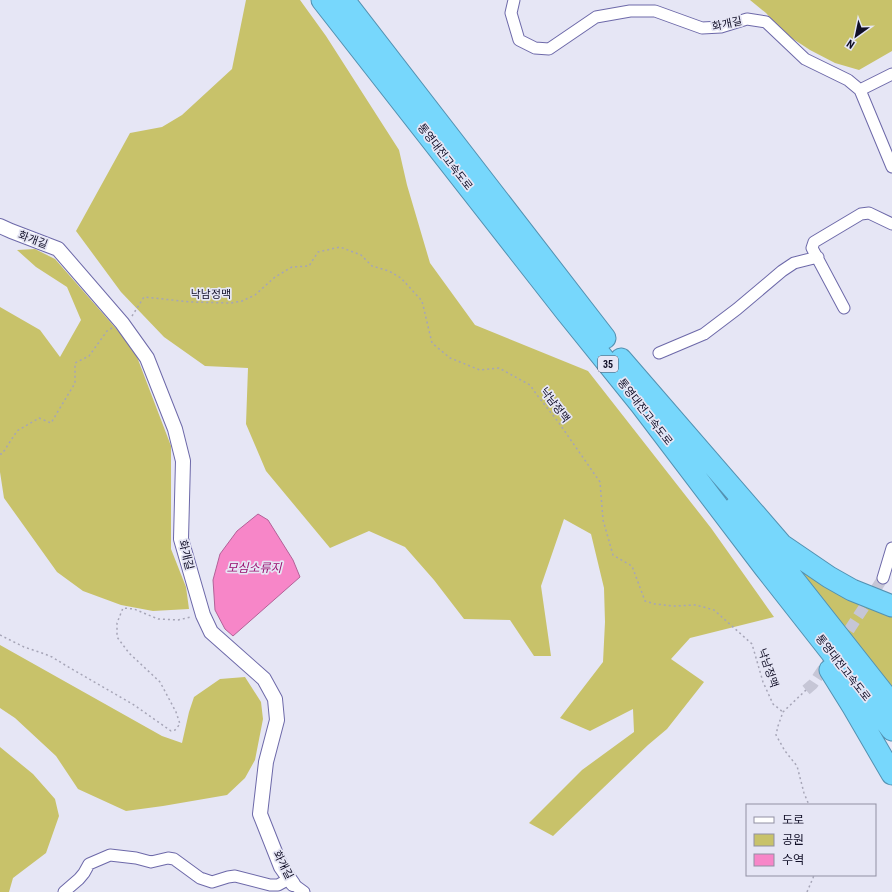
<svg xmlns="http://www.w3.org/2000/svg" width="892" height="892" font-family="'Roboto Condensed','Noto Sans KR',sans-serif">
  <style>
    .green { fill: #c8c26a }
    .water { fill: #f786c8; stroke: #b26298 }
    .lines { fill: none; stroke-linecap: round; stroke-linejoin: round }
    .minor-tunnel { stroke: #c6c6d6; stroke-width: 11; stroke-dasharray: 11 5.5; stroke-linecap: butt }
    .minor-casing { stroke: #6d69a9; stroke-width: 13 }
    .tertiary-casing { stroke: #6d69a9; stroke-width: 16 }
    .motorway-casing { stroke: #5391b1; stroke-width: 23 }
    .path { stroke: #a6a5b7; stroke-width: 1.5; stroke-dasharray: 2 3; stroke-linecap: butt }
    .minor { stroke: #fff; stroke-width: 11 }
    .tertiary { stroke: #fff; stroke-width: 14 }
    .motorway { stroke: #77d7fc; stroke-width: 21 }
    .labels { text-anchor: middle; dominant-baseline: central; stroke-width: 3.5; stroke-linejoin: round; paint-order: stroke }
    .shield { fill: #e6e6f5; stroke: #515065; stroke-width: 1 }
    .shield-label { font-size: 10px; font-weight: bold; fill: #110f27 }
    .street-label { font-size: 11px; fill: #110f27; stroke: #e6e6f5 }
    .water-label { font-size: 12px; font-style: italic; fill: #980e6e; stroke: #e6e6f5 }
  </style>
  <rect width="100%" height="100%" fill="#e6e6f5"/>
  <path class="green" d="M246,0H300L326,36L399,150L407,185L430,263L475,325L588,371L711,528L774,617L690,638L671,659L704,682L667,729L648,745L553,836L529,823L582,770L634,732L633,709L590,731L560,718L603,662L605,622L604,588L591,534L564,519L541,586L551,656H534L510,620L464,619L434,580L405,547L369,531L330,548L266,471L246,424L248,368L205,366L164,337L121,292L76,231L130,133L162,127L182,115L232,69Z
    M750,0H892V51L859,70L835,63L810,50L784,33L766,13Z
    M35,249L55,259L134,349L171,446V549L186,587L189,609L153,611L121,605L83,591L57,572L4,498L0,472V307L40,330L60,357L81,320L67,287L36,267L17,250Z
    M800,568L892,614V687L802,575Z
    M0,645L162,736L182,743L189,712L194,697L220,679L245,677L261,702L263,719L255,760L245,778L227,795L163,806L126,811L78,789L56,756L15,718L0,708Z
    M0,747L33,774L55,799L59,816L46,853L13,878L9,892H0Z"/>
  <path class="water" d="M258,514L268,520L293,560L300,577L233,636L225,629L215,610L213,580L220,554L237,531Z"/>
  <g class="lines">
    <path class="minor-tunnel" d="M840,644L883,578
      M806,690L813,684L829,660"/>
    <g class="minor-casing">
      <path id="minor" d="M514,0L511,13L519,40L535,48L549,49L596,17L630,11H655L702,28L721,27L747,19L766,22L805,59L848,80L860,90L892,167
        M860,90L892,74
        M844,308L812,248L814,242L861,214L869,213L892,224
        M659,353L704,334L737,309L782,271L794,263L818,257
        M883,578L892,548
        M293,884L304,892
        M64,892L79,879L84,873L89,864L110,855L136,858L151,862L168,858L174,859L200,878L212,882L228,877L235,876L270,885H278L289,879"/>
    </g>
    <g class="tertiary-casing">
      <path id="tertiary" d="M0,226L11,231L58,249L122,323L147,358L175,429L183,461L181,539L203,615L211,632L264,679L275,699L277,720L266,762L260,814L281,867L293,884"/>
    </g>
    <g class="motorway-casing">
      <path id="motorway" d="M322,0L566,312L641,405L764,567L892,730
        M344,0L605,338
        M621,359L782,545L829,577L852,590L892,606
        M736,506L892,704
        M830,670L853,707L892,774"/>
    </g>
    <path class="path" d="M132,316L144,297L191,302L231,303L242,301L255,295L275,277L292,267L309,266L318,252L340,247L361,255L372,266L389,271L401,278L422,301L432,343L450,358L480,370L499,368L530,385L537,395L559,423L600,482L603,520L613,555L632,566L645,601L655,604L674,606L696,605L714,610L752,644L763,682L773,704L783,712
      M0,454H2L17,431L39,418L51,423L75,383V363L89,356L107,331L112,328
      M0,635L24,647L42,653L52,657L70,668L134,705L171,731L175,730L180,724L176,712L160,682L129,653L117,637V623L123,608L134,609L158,619L178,620L191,617
      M806,690L783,712L778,726L776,735L785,751L797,766L804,793L809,805
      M807,892L813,878L814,875"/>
    <use href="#minor" class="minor"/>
    <use href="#tertiary" class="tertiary"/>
    <use href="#motorway" class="motorway"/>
  </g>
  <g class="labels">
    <rect class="shield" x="598" y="356" width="20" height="16" rx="3"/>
    <g class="shield-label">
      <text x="608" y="364">35</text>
    </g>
    <g class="street-label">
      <text transform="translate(727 24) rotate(-12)">화개길</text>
      <text transform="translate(445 157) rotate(52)">통영대전고속도로</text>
      <text transform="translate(33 240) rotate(20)">화개길</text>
      <text x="211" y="294">낙남정맥</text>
      <text transform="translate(555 405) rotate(53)">낙남정맥</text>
      <text transform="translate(645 412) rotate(52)">통영대전고속도로</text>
      <text transform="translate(186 555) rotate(76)">화개길</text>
      <text transform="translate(768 668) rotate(71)">낙남정맥</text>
      <text transform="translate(843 668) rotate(52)">통영대전고속도로</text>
      <text transform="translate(283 865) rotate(63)">화개길</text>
    </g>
    <g class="water-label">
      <text x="254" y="568">모심소류지</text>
    </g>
  </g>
  <rect x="746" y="804" width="130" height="72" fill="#e6e6f5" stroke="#9190a3"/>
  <rect x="754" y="817" width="20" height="6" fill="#ffffff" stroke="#9190a3"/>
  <text x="782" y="824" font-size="12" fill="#110f27">도로</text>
  <rect x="754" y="834" width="20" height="12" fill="#c8c26a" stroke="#9190a3"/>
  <text x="782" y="844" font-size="12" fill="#110f27">공원</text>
  <rect x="754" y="854" width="20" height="12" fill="#f786c8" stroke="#9190a3"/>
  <text x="782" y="864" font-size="12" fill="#110f27">수역</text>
  <g transform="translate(856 36) rotate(213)" stroke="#e6e6f5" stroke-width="3" paint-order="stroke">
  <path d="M0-3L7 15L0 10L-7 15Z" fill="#110f27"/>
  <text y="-6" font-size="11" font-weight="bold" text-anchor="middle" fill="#110f27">N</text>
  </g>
</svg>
